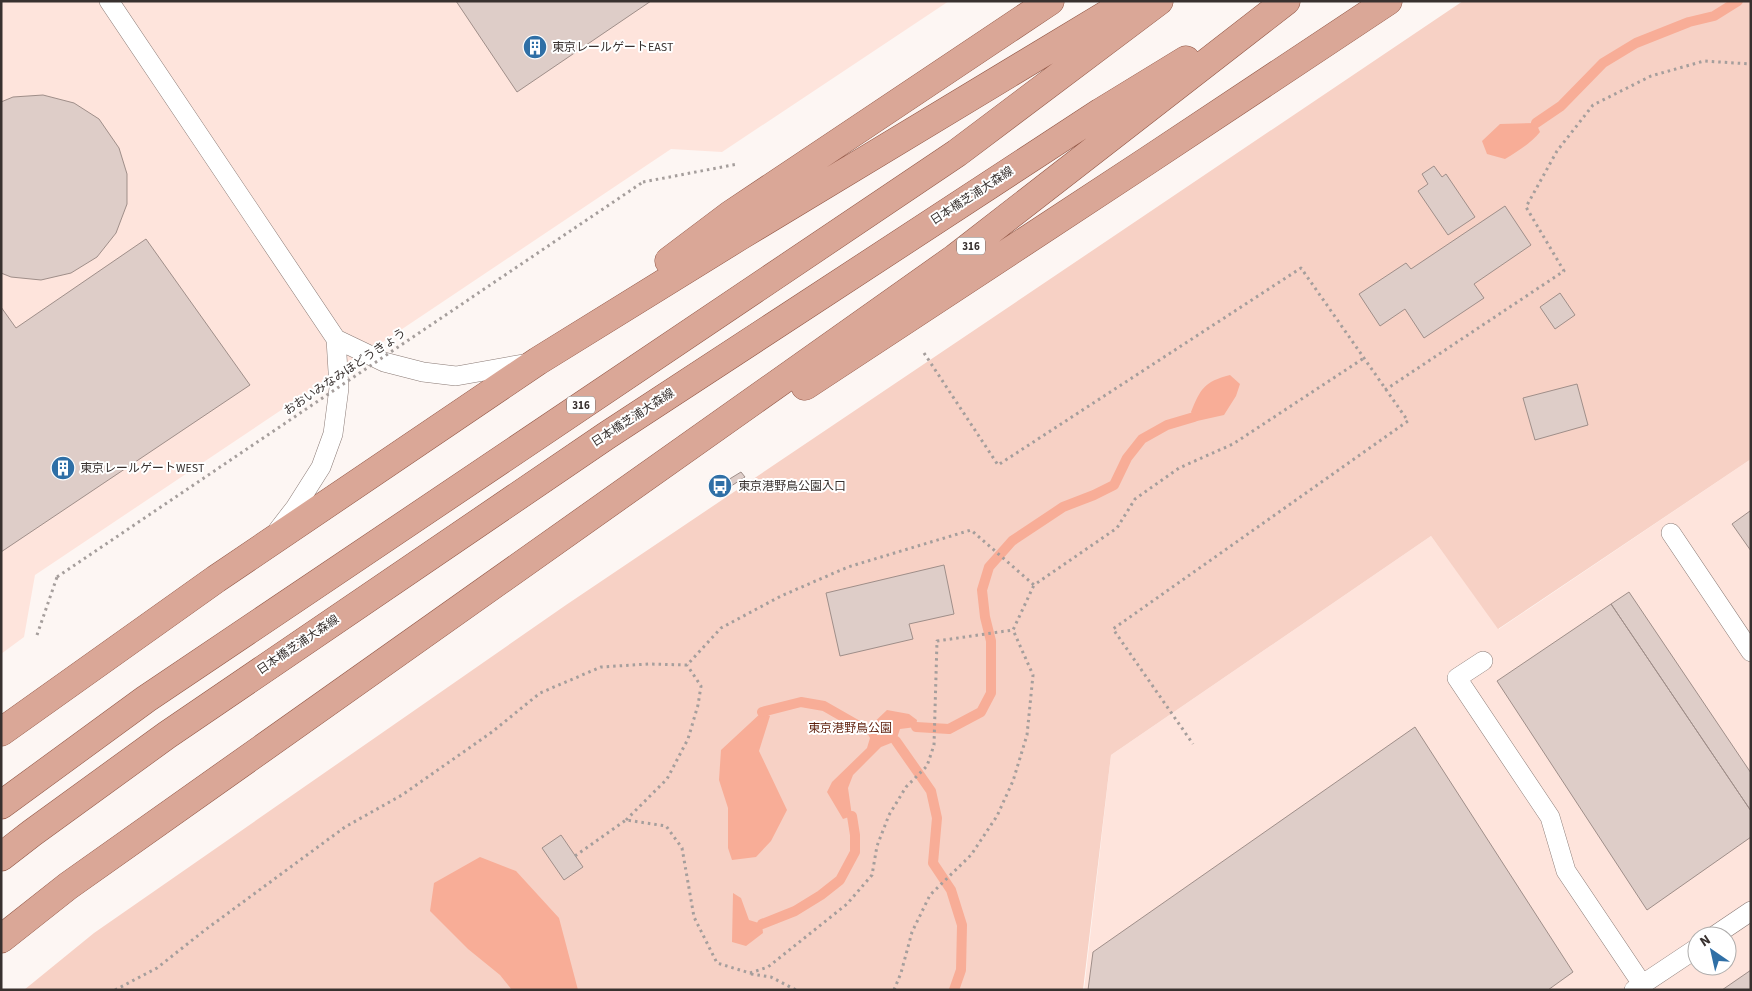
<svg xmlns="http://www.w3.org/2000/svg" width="1752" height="991" font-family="'Source Sans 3','Noto Sans JP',sans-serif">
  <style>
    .built { fill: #fee4dc; fill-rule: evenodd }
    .green { fill: #f7d1c5 }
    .water { fill: #f8ad97 }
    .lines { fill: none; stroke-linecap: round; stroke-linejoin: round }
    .stream { stroke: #f8ad97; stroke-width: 10 }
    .building { fill: #decdc8; stroke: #9f8e89 }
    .lane-casing { stroke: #8a7a75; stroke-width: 20 }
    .primary-casing { stroke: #925746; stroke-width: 29 }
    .path { stroke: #a59e9c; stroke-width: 3; stroke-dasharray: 2.5 4; stroke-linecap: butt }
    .lane { stroke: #fff; stroke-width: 19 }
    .primary { stroke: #daa797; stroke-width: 28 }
    .path-bridge { stroke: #a59e9c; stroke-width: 3; stroke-dasharray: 2.5 4; stroke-linecap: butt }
    .labels { text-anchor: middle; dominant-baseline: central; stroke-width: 4; stroke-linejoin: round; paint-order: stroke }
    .shield { fill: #fff; stroke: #746f6d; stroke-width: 1 }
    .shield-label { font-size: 11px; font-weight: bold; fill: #38312f }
    .poi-label { font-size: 12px; fill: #38312f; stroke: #fff; text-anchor: start }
    .street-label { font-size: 12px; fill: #38312f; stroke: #fff }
    .park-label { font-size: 12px; fill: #5f1f0b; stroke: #fff }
  </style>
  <rect width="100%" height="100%" fill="#fdf6f3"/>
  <path class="built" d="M1,1H949L722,152L671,149L35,575L24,637L1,654Z
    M1751,459V990H1084L1111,755L1431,536L1499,629ZM1697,936H1727V966H1697Z"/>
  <path class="green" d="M1463,1H1751V459L1498,629L1431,536L1111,755L1083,990H24L94,933L566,605Z"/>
  <path class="water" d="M1536,123L1540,132C1530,144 1518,151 1505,159L1487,154L1482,141L1500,124Z
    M1230,375L1240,384L1236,396L1224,415L1197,421L1191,412C1201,388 1204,382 1230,375Z
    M887,710L909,714L917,720L916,727L900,729L896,741L881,747L853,775L848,788L852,816L843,819L827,792L832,782L867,748L870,738L866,730Z
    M762,712L770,716L759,751L787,810L771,841L756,857L732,860L728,848V808L719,780L721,750Z
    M480,857L516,871L559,918L578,990H512L500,975L468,949L430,911L434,883Z
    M733,893L741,898L749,920L762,924L763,933L746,946L732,942Z"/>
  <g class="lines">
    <path class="stream" d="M1536,123L1561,106L1603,63L1636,43L1689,22L1714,16L1738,1
      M762,712L801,702L824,706L866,730
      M916,727L949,729L981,712L991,693V641L985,617L982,590L989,567L1012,541L1063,507L1094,495L1114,485L1127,458L1142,439L1167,425L1194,417
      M896,741L931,791L937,818L933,863L951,890L962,925L961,970L954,990
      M762,924L795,911L821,895L840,880L855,852V835L852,816"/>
  </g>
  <path class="building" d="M456,1H651L517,92Z
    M43,95L74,103L99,119L119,148L127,174V204L116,233L97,257L71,273L41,280L11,277L1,273V102L13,97Z
    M1434,166L1442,177L1446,174L1475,217L1448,235L1418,191L1428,184L1422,174Z
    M1505,206L1531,245L1474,284L1484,298L1424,338L1405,309L1380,326L1359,294L1406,263L1411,269Z
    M146,239L250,385L1,552V307L16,328Z
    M1560,293L1575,315L1555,329L1540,307Z
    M1577,384L1588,425L1535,440L1523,398Z
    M741,472L745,477L722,492L718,486Z
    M1750,511L1751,513V551L1732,524Z
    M944,565L954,614L909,624L913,639L840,656L826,593Z
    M1629,592L1751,773V811L1611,604Z
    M1611,604L1751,811V837L1647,910L1497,681Z
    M1415,727L1573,972L1548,990H1088L1093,952Z
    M561,835L583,867L564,880L542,848Z
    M1751,970V990H1722Z"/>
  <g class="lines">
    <g class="lane-casing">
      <path id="lane" d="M109,1L336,339L339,388L333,434L321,467L295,508L278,530
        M336,339L384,362L423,372L456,376L529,363
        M1671,533L1751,652
        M1483,661L1457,678L1550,817L1566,871L1642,984
        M1714,936L1751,911
        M1634,990L1697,948"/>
    </g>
    <g class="primary-casing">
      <path id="primary" d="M669,261L730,215L1050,1
        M805,386L1147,161L1388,1
        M1,732L216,579L538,361L740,236L1129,1
        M1,805L146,699L957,153L1159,1
        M1,857L32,833L167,735L606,436L1101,112L1186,60
        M1,939L68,886L955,258L1286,1"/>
    </g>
    <path class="path" d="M643,182L738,164
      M924,353L998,465L1301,268L1408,421L1113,629L1193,744
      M1385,390L1564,271L1526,207L1557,151L1593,105L1651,76L1704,61L1751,64
      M37,635L57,577
      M626,820L667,779L688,739L698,705L701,686L687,665
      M575,856L626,820L666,826L682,848L694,917L717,963L750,973L768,967L847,904L872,875L877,846L889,815L906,787L927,766L934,745L937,641L1013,630
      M751,974L771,977L796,990
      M115,990L157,968L205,930L345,827L402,795L492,732L540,693L601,667L649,664L687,665L721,628L781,596L848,567L971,530L1034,585L1117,528L1135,499L1179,468L1233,444L1364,358
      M894,990L901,973L912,932L930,895L971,855L997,816L1013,781L1027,735L1033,675L1013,630L1034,585"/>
    <use href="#lane" class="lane"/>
    <use href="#primary" class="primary"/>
    <path class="path-bridge" d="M57,577L643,182"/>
  </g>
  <defs>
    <g id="building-disc" transform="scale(1.25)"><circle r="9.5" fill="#2f6fa6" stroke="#fff"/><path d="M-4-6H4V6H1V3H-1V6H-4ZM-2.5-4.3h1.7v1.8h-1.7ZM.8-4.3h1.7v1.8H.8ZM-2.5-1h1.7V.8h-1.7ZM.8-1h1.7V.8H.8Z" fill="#fff"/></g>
    <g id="bus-disc" transform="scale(1.25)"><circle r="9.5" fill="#2f6fa6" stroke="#fff"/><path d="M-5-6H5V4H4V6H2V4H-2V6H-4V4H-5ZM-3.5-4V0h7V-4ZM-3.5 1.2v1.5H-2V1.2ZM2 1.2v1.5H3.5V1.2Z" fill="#fff"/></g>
  </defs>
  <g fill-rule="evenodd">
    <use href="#building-disc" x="535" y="47"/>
    <use href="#building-disc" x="63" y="468"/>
    <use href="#bus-disc" x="720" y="486"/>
  </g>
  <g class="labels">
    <g class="shield">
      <rect x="957" y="237.5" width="28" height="17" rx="4"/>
      <rect x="567" y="396.5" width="28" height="17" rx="4"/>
    </g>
    <g class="shield-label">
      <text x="971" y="246">316</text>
      <text x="581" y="405">316</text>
    </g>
    <g class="poi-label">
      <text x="552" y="47">東京レールゲートEAST</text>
      <text x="80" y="468">東京レールゲートWEST</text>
      <text x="738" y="486">東京港野鳥公園入口</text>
    </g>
    <g class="street-label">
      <text transform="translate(972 196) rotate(-33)">日本橋芝浦大森線</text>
      <text transform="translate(345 372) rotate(-34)">おおいみなみほどうきょう</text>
      <text transform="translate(633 418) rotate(-33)">日本橋芝浦大森線</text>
      <text transform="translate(298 645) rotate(-34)">日本橋芝浦大森線</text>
    </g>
    <g class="park-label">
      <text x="850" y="728">東京港野鳥公園</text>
    </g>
  </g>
  <rect width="1752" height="991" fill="none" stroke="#38312f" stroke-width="5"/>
  <g transform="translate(1712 951) rotate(326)"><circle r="24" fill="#ffffff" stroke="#afadac"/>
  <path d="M0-4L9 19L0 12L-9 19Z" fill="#2f6fa6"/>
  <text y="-8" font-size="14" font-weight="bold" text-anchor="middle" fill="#38312f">N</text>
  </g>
</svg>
